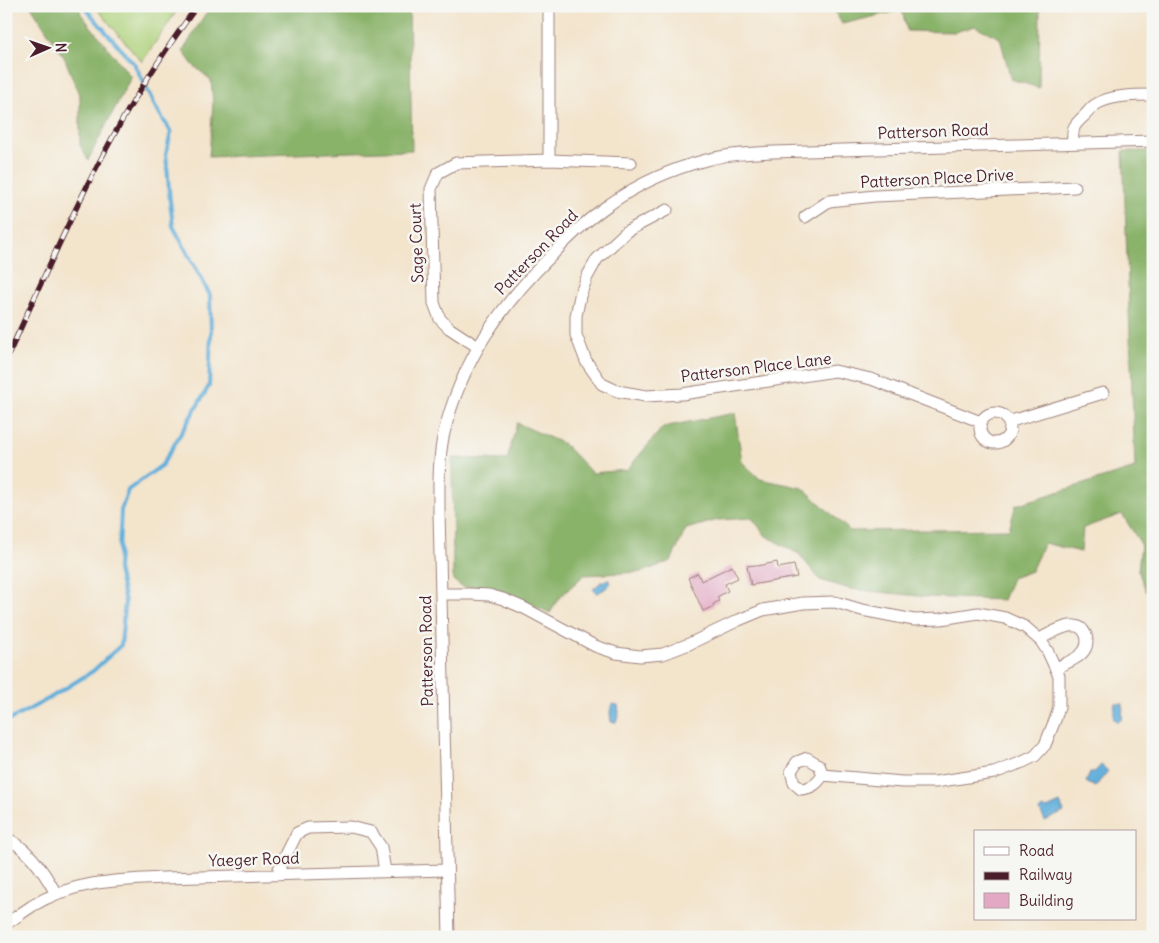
<svg xmlns="http://www.w3.org/2000/svg" width="1159" height="943" font-family="Delius,sans-serif">
  <style>
    .green { fill: #aed17a; stroke: #7c7852 }
    .forest { fill: #8ab36a; stroke: #6a694a }
    .water { fill: #61afdb; stroke: #566783 }
    .lines { fill: none; stroke-linecap: round; stroke-linejoin: round }
    .stream { stroke: #61afdb; stroke-width: 4 }
    .building { fill: #e3a9c4 }
    .minor-casing { stroke: #9e827c; stroke-width: 13 }
    .minor { stroke: #fff; stroke-width: 11 }
    .rail-casing { stroke: #4a1f2b; stroke-width: 5.5 }
    .rail { stroke: #f6f6f2; stroke-width: 4; stroke-dasharray: 11; stroke-linecap: butt }
    .labels { text-anchor: middle; dominant-baseline: central; stroke-width: 5; stroke-linejoin: round; paint-order: stroke }
    .street-label { font-size: 16px; fill: #4a1f2b; stroke: #f6f6f2 }
  </style>
  <rect width="100%" height="100%" fill="#f6f6f2"/>
  <filter id="ink" filterUnits="userSpaceOnUse"><feTurbulence type="fractalNoise" baseFrequency=".02" numOctaves="2"/><feDisplacementMap in="SourceGraphic" scale="10" xChannelSelector="R" yChannelSelector="G"/><feConvolveMatrix kernelMatrix="1 2 1 2 8 2 1 2 1" color-interpolation-filters="sRGB"/></filter>
  <filter id="wash" filterUnits="userSpaceOnUse"><feTurbulence type="fractalNoise" baseFrequency=".0096" numOctaves="4" result="noise"/><feDisplacementMap in="SourceGraphic" scale="20" xChannelSelector="R" yChannelSelector="G"/><feGaussianBlur stdDeviation="1.12" result="paint"/><feColorMatrix in="noise" values="0 0 0 0 0 0 0 0 0 0 0 0 0 0 0 0 0 1.4 0 .05"/><feComposite in="paint" operator="in"/></filter>
  <g filter="url(#wash)">
    <rect width="100%" height="100%" fill="#f3e4cc"/>
    <path class="green" d="M97,6L118,7V6H180L142,62L98,10Z"/>
    <path class="forest" d="M31,6H79L81,14L131,77L88,160L80,145V97L65,59Z
      M213,6H409L412,150L209,157L213,103L211,80L193,65L183,51L204,16Z
      M832,6H1040L1039,88L1011,79L1000,38L975,26L955,32L907,31L902,10L842,24Z
      M1123,151H1152L1148,234L1153,273V590L1146,592L1138,570L1141,544L1122,514L1083,528L1081,552L1044,543L1031,571L1012,578L1003,600L928,597L850,589L820,580L799,554L766,536L752,518L718,520L686,529L671,561L642,572L584,575L559,598L550,613L502,591L476,587H462L453,580L452,458L507,460L517,423L564,444L592,473L627,470L663,427L735,413L742,462L760,479L803,488L850,531L1009,529L1016,505L1135,468Z"/>
    <path class="water" d="M608,579L611,583L605,589L597,593L593,589L600,583Z
      M1115,703L1123,704L1122,719L1117,722L1113,718Z
      M612,704L618,705L619,713L616,722H611L610,712Z
      M1101,765L1108,771L1095,787L1086,782L1090,773H1094Z
      M1060,803L1064,812L1045,821L1040,811V810L1044,808L1047,809Z"/>
    <g class="lines">
      <path class="stream" d="M6,722L50,698L93,671L121,645L125,602L118,569L121,510L128,490L162,465L209,386L211,332L210,295L173,226L170,201L166,154L171,132L156,108L135,65L86,9V6"/>
    </g>
    <g id="blocks">
      <path class="building" d="M777,562L778,568L794,565L797,577L751,585L747,566L755,565L757,566Z
        M732,566L738,578L725,584L728,591L717,597L719,601L713,604L714,606L703,611L688,578L698,573L701,581Z"/>
    </g>
  </g>
  <g filter="url(#ink)">
    <use href="#blocks" fill-opacity="0" stroke="#9e827c" stroke-width="1"/>
    <g class="lines">
      <g class="minor-casing">
        <path id="minor" d="M549,6V160
          M1073,143C1072,128 1073,126 1084,116C1088,112 1091,108 1095,105C1109,95 1136,95 1153,95
          M667,210L627,231L597,259L587,277L580,296L576,316V335L586,361L602,384L617,391L646,396L682,394L835,371L871,379L981,422
          M805,217L829,201L875,196L1075,187
          M478,347L449,328L440,319L434,303L431,189L438,173L456,163L549,160L631,163
          M980 428a15 15 0 1 1 30 0a15 15 0 1 1-30 0Z
          M1008,422L1103,393
          M441,594H471L489,595L503,599L524,608L595,646L616,653L640,656L663,654L689,644L739,620L763,610L803,603L835,602L862,610L914,620L941,619L978,613L1005,618L1025,627L1041,641L1048,652L1059,676V707L1055,720L1045,745L1035,756L1023,762L994,773L935,782H902L823,775L819,765L807,758L797,762L791,771L794,783L801,789C812,788 817,784 823,775
          M1039,639C1048,635 1065,624 1075,626C1080,626 1084,631 1086,635C1092,655 1070,661 1056,668
          M6,838C28,848 45,873 56,894
          M279,875V869L297,833L308,828L351,827L371,832L381,847L385,871
          M6,924C15,918 23,912 32,906C73,881 117,880 164,878L446,870
          M449,937L439,512C439,486 438,459 444,433C462,360 500,306 553,254C570,236 589,218 610,204C638,184 672,169 706,160C728,154 751,153 773,152L1153,141"/>
      </g>
      <use href="#minor" class="minor"/>
      <g class="rail-casing">
        <path id="rail" d="M6,360C44,278 79,195 124,117C146,79 171,42 197,6"/>
      </g>
      <use href="#rail" class="rail"/>
    </g>
  </g>
  <g class="labels">
    <g class="street-label">
      <text transform="translate(933 131) rotate(-2)">Patterson Road</text>
      <text transform="translate(937 178) rotate(-3)">Patterson Place Drive</text>
      <text transform="translate(416 243) rotate(-92)">Sage Court</text>
      <text transform="translate(536 252) rotate(-46)">Patterson Road</text>
      <text transform="translate(756 367) rotate(-7)">Patterson Place Lane</text>
      <text transform="translate(426 651) rotate(-91)">Patterson Road</text>
      <text transform="translate(254 859) rotate(-2)">Yaeger Road</text>
    </g>
  </g>
  <rect width="1159" height="943" fill="none" stroke="#f6f6f2" stroke-width="25"/>
  <rect x="974" y="830" width="162" height="90" fill="#f6f6f2" stroke="#b1a0a2"/>
  <rect x="984" y="847" width="25" height="8" fill="#ffffff" stroke="#b1a0a2"/>
  <text x="1019" y="856" font-size="15" fill="#4a1f2b">Road</text>
  <rect x="984" y="872" width="25" height="8" fill="#4a1f2b" stroke="#b1a0a2"/>
  <text x="1019" y="880" font-size="15" fill="#4a1f2b">Railway</text>
  <rect x="984" y="893" width="25" height="15" fill="#e3a9c4" stroke="#b1a0a2"/>
  <text x="1019" y="906" font-size="15" fill="#4a1f2b">Building</text>
  <g transform="translate(48 48) rotate(88)" stroke="#f6f6f2" stroke-width="4" paint-order="stroke">
  <path d="M0-4L9 19L0 12L-9 19Z" fill="#4a1f2b"/>
  <text y="-8" font-size="14" font-weight="bold" text-anchor="middle" fill="#4a1f2b">N</text>
  </g>
</svg>
